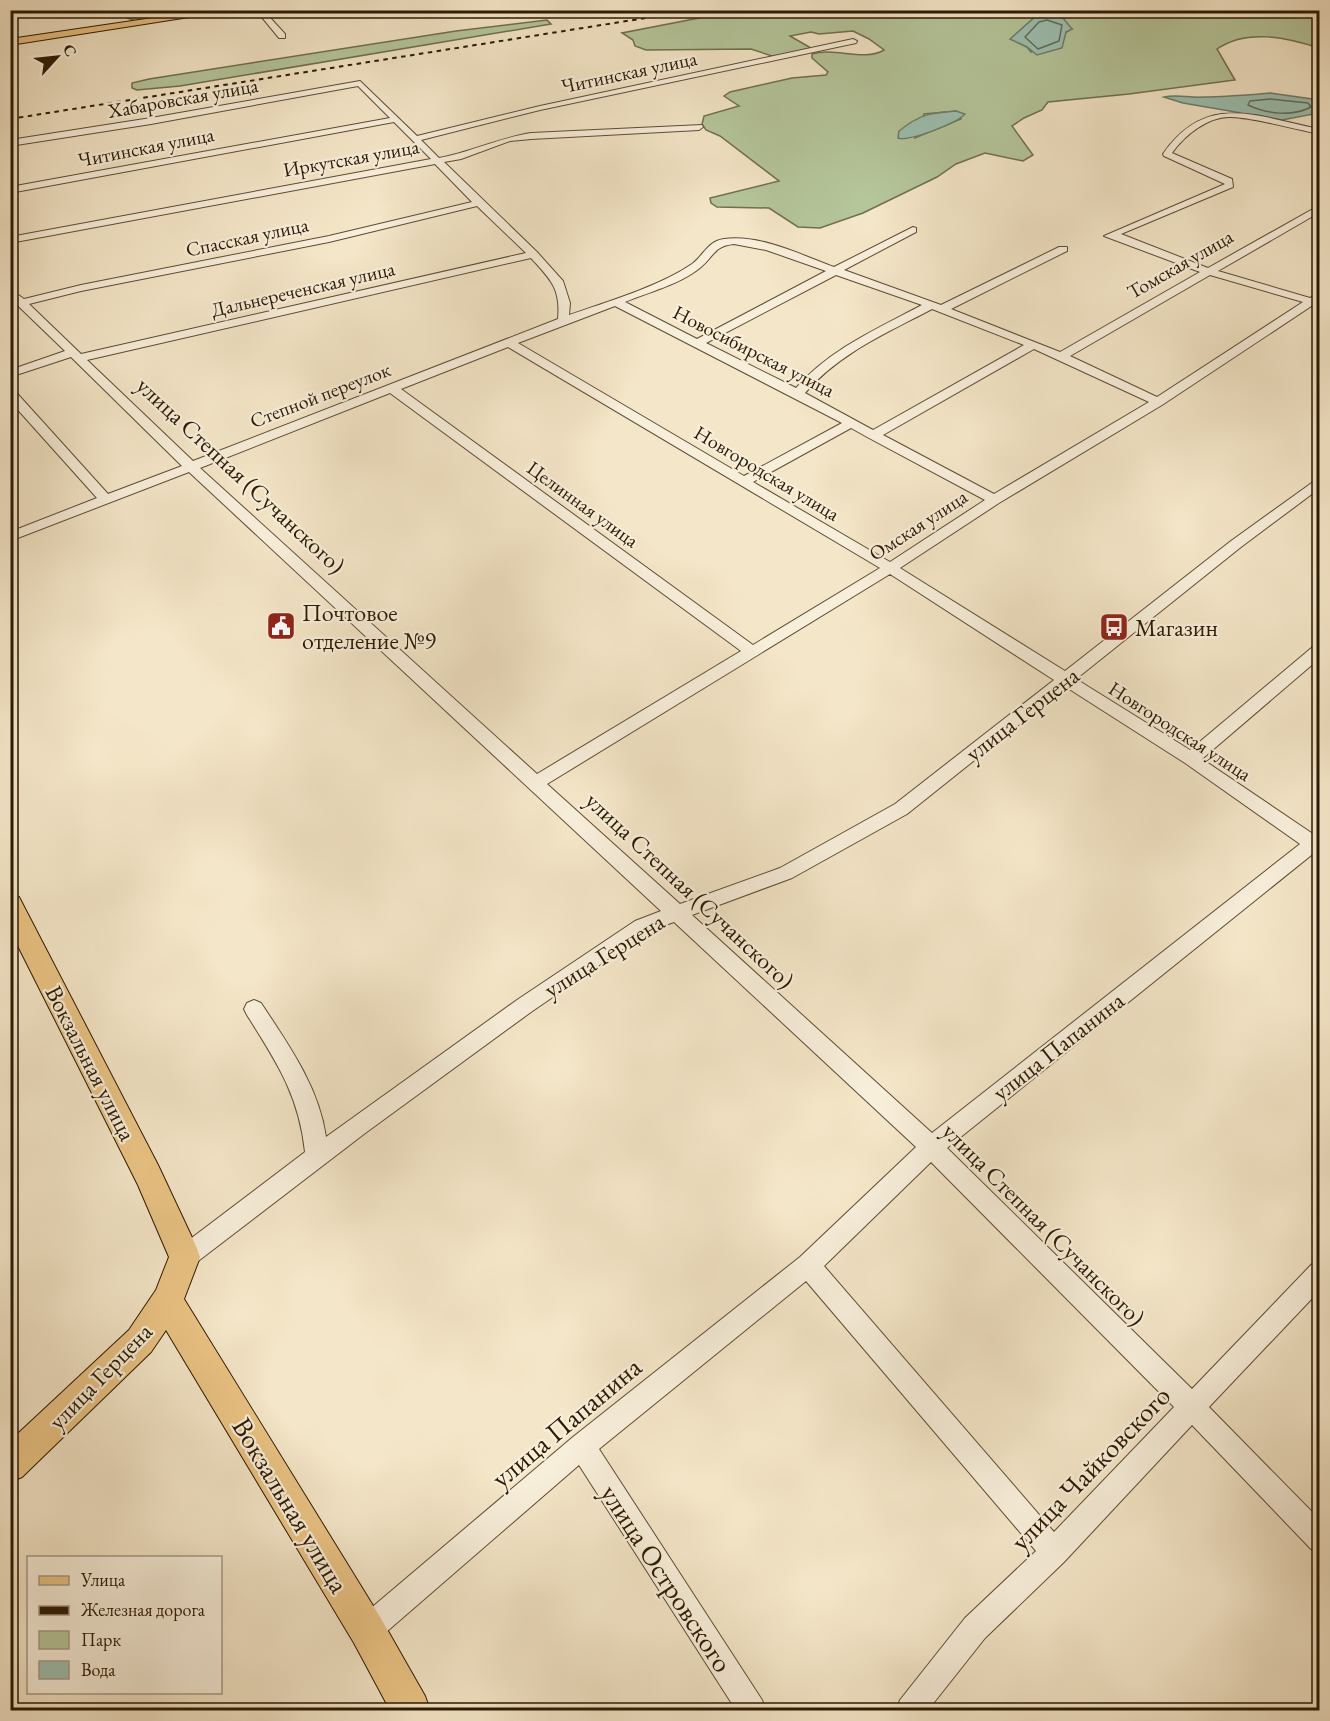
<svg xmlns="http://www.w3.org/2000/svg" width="1330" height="1721" font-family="'EB Garamond',serif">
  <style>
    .green { fill: #b5c69b; stroke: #70704e; stroke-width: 1.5; fill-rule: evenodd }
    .water { fill: #9cc0b1; stroke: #6f7d6b; stroke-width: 1.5 }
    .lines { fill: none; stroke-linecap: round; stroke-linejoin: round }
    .shore { stroke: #646c5a; stroke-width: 1.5 }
    .minor-casing { stroke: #5d4c34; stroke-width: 2 }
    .major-casing { stroke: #2b1902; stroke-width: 2 }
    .minor { fill: #f8efdb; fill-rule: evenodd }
    .major { fill: #eac384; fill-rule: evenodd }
    .rail { stroke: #2b1902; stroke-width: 2; stroke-dasharray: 4.5 4.5; stroke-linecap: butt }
    .labels { text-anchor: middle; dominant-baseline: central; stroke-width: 4.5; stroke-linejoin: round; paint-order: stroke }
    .far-street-label { font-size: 20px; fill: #2b1902; stroke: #f8efdb }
    .street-label { font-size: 24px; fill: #2b1902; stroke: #f8efdb }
    .poi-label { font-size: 24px; fill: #2b1902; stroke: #f8efdb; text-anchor: start }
    .near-street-label { font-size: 28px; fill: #2b1902; stroke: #f8efdb }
  </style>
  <rect width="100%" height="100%" fill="#f4e6c8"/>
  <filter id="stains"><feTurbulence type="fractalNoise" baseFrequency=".00333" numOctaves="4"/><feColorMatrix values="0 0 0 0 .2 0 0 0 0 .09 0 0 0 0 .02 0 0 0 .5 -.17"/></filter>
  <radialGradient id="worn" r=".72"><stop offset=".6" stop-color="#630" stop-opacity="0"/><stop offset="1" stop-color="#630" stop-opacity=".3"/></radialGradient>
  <path class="green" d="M714,10L1320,11L1319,48C1288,38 1247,28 1217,49L1235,80L1129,94L1048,102L1042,110L1024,118L1012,126L1033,155L1023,161L985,153L956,164L937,177L863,213L820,228L798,227L769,208L717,207L711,203L710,198L779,181L720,136L706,130L702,124L704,116L739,106L724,96L730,92L792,78L826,75L828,72L812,58V54C835,47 864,62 884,50L869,39L853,31L819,34L811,32L790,36L811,48L775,57L751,49L646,50L635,46L633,40L622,33L699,18L702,16L701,13ZM1036,16L1072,29L1031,52L1027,47L1011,39ZM956,111L961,119L915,138L924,114Z
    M122,11L124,10L212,11L135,21L127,18Z
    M547,20L551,24L180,86L137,90L132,88V83L149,79L456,31Z"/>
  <path class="water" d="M1047,14L1063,18L1072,29L1066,32L1062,48L1037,55L1027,47L1010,39L1036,16Z
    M1270,93L1319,100V113L1282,120L1183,103L1164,97C1177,94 1189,98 1203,97C1225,97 1247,95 1270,93Z
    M956,111L965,114C957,123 909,142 898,138L899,131C920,114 930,113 956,111Z"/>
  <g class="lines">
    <path class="shore" d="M1047,20L1062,25L1059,41L1038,49L1025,37L1039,22Z
      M1270,99L1308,103L1311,107C1292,117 1267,114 1248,105L1250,101Z"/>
    <g class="minor-casing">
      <path id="minor" d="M256,10H263L285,34V38H279Z
        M853,39L857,41L856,43L540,110L421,140L439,158C471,152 499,138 531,133L702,125L703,127L699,130L531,139L510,141L461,159L444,162L537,252L563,281L570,303L569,315C607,302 660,286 692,264C704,255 708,241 724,239C760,234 801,255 834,267L913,227L916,228V232L844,270L941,305L1059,247H1067V251L951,309L1060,352L1200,272L1104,236L1225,184L1164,156L1163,154C1207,91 1257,117 1320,129V134C1294,129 1256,118 1231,117C1208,116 1184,136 1172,153L1232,179L1233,187L1121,234L1208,268L1320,205V212L1218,271L1310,298L1320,293V306L1313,305L1162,405L999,503L900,568L1065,671L1231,541L1320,477V488L1241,547L1076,679L1190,750L1315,645L1320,644V658L1202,759L1313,834L1320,831V855L1314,853L947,1148L1192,1389L1312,1264L1320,1261V1290L1209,1407L1320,1520V1553L1311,1549L1192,1425L1064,1562L985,1638L928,1710H896L900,1700L965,1618L1036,1551L806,1281L599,1449L762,1700L766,1710H736L579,1465L377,1640L367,1644L357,1640L353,1630L357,1620L573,1437L800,1257L916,1147L674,922L649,931L531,1012L364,1134L193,1265L185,1269L177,1265L173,1257L177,1249L305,1152C299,1095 277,1063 247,1015L244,1009L247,1003L254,1000L261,1003C288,1044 319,1087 326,1137L517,1000L635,921L661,911L189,472L10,541V532L97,498L10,401V390H14L108,494L182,466L71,357L10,377V370L65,351L10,298V289L24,299L81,285L329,236L472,202L435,164L10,243V237L431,159L394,122L10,193V187L390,118L358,86L151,124L10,146V140L151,118L360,81L417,136L540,106ZM477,206L526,253L81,354L29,304L81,291L329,242ZM734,244L766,250L826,271L697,339L625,302C649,292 681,284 701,267C715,255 714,246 734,244ZM531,258C550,279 561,288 558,319L193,461L87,360ZM836,275L922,305C877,329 830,349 796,388L706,343ZM1210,275L1303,302L1157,397L1070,356ZM615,306L842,423L744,476L518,343ZM932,309L1024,345L873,430L805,393C839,353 887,333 932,309ZM508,347L880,568L753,645L401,389ZM1034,349L1149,402L994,494L883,435ZM390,393L741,651L537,774L200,468ZM851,428L869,438L985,500L890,562L753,482ZM890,574L1054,680L895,804L780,868L680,904L547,784ZM1066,687L1185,763L1300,844L932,1133L692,915L792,878L907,814ZM931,1162L1174,1407L1054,1532L824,1266Z"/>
    </g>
    <g class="major-casing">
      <path id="major" d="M207,10H234L10,45V39Z
        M10,894L19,897L158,1165L196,1246L200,1257L184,1299L380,1617L425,1696L430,1710H390L354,1643L166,1330L151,1352L22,1477L10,1482V1441L129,1330L156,1290L169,1257L138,1185L10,930Z"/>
    </g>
    <use href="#minor" class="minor"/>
    <use href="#major" class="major"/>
    <path class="rail" d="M10,119L696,10"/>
  </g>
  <defs>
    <g id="civic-square" transform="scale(1.5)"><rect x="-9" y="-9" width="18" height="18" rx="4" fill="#8f2418" stroke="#f8efdb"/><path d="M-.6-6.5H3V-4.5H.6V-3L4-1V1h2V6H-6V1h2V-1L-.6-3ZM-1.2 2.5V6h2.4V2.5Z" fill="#fff"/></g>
    <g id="bus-square" transform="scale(1.5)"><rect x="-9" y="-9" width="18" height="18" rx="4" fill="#8f2418" stroke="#f8efdb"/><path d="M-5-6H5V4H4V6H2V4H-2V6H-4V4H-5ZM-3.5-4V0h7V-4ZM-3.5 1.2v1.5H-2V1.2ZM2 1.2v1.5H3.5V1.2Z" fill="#fff"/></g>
  </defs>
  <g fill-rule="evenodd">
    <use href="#civic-square" x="281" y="626"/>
    <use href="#bus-square" x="1114" y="627"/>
  </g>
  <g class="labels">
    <g class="far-street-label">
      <text transform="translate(629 72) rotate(-12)">Читинская улица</text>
      <text transform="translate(183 98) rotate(-10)">Хабаровская улица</text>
      <text transform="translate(146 147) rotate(-11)">Читинская улица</text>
      <text transform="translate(351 158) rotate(-10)">Иркутская улица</text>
      <text transform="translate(247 237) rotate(-12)">Спасская улица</text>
      <text transform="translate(1180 264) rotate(-30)">Томская улица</text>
      <text transform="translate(303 289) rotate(-13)">Дальнереченская улица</text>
      <text transform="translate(754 351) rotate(27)">Новосибирская улица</text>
      <text transform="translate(320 395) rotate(-21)">Степной переулок</text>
      <text transform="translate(767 473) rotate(31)">Новгородская улица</text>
      <text transform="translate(583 504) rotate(36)">Целинная улица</text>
      <text transform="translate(918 525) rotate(-33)">Омская улица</text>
      <text transform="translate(1180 731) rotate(33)">Новгородская улица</text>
    </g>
    <g class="street-label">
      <text transform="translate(241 475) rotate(43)">улица Степная (Сучанского)</text>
      <text transform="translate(1022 714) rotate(-38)">улица Герцена</text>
      <text transform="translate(690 890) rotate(43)">улица Степная (Сучанского)</text>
      <text transform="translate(604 955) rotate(-32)">улица Герцена</text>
      <text transform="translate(1058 1046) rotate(-38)">улица Папанина</text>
      <text transform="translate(91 1063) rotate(63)">Вокзальная улица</text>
      <text transform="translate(1044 1224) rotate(45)">улица Степная (Сучанского)</text>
      <text transform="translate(100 1376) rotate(-46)">улица Герцена</text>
    </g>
    <g class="poi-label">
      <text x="302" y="612">Почтовое<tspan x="302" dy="28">отделение №9</tspan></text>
      <text x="1135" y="627">Магазин</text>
    </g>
    <g class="near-street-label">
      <text transform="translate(566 1422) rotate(-40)">улица Папанина</text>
      <text transform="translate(1090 1468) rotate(-46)">улица Чайковского</text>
      <text transform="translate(291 1505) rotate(59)">Вокзальная улица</text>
      <text transform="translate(667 1578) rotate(57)">улица Островского</text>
    </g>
  </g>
  <rect width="1330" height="1721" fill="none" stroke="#f4e6c8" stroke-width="36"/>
  <rect x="12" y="12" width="1306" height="1697" fill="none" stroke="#2b1902" stroke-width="3"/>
  <rect x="18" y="18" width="1294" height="1685" fill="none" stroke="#2b1902" stroke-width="1.5"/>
  <rect x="27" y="1556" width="195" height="138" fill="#f8efdb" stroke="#a69984" stroke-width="1.5"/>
  <rect x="39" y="1576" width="30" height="9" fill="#eac384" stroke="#a69984" stroke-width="1.5"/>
  <text x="81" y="1586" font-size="18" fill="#2b1902">Улица</text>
  <rect x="39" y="1606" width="30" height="9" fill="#2b1902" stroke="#a69984" stroke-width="1.5"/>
  <text x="81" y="1616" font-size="18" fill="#2b1902">Железная дорога</text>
  <rect x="39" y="1631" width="30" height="18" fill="#b5c69b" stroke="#a69984" stroke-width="1.5"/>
  <text x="81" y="1646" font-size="18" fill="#2b1902">Парк</text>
  <rect x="39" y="1661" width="30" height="18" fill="#9cc0b1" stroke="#a69984" stroke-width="1.5"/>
  <text x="81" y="1676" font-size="18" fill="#2b1902">Вода</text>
  <g transform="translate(57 57) rotate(63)" stroke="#f8efdb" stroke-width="4.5" paint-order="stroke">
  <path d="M0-4.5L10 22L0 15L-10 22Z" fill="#2b1902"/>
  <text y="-9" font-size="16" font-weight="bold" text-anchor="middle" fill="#2b1902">С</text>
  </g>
  <rect width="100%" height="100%" filter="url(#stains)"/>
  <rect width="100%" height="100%" fill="url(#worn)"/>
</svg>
